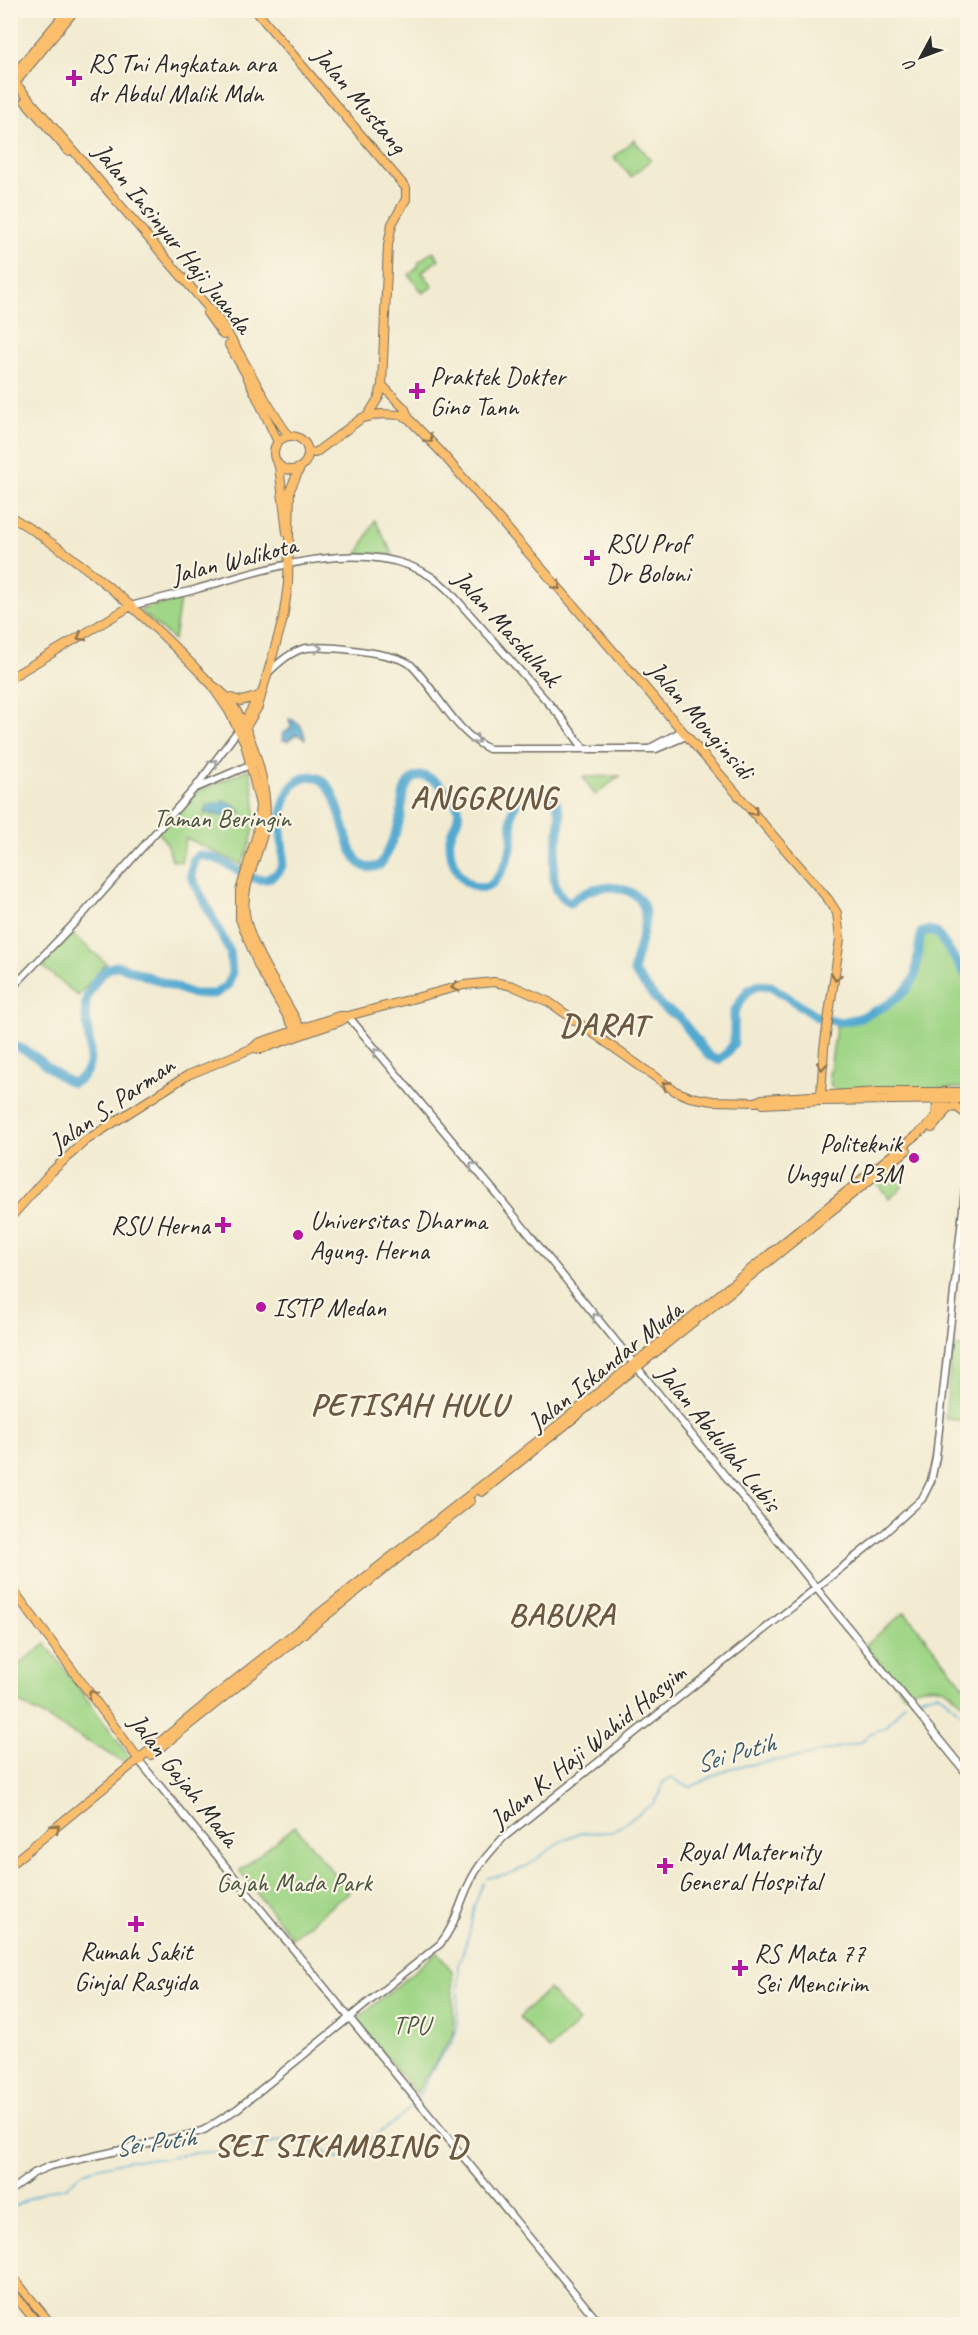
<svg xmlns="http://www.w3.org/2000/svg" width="978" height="2335" font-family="Caveat,sans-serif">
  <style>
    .green { fill: #a0d687; stroke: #668059; stroke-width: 1.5 }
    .water { fill: #53a9d0; stroke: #3f6a7e; stroke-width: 1.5 }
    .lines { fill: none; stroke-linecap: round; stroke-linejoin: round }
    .stream { stroke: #53a9d0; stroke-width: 1.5 }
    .river { stroke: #53a9d0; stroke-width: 9 }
    .minor-casing { stroke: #716e65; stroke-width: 9 }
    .major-casing { stroke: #716e65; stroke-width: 10 }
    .minor { stroke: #fff; stroke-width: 6 }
    .major { stroke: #fabe6d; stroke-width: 8 }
    .oneway { stroke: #92744c }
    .oneway2 { stroke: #a0a0a0 }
    .poi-dot { fill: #b5179e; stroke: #fcf5e5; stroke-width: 2 }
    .labels { text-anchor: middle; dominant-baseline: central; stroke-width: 4.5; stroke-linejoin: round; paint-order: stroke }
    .poi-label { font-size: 26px; fill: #2b2b2b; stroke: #fcf5e5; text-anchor: start }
    .street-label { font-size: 26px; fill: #2b2b2b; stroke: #fcf5e5 }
    .park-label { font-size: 26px; fill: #485642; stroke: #fcf5e5 }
    .water-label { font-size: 27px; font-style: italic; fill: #3b5d6d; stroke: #fcf5e5 }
    .district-label { font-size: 32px; font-weight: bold; letter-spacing: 1.5px; fill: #6a5841; stroke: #fcf5e5 }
  </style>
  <rect width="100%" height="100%" fill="#fcf5e5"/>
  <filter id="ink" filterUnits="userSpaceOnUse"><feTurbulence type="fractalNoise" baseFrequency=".0167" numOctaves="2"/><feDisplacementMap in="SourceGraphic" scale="12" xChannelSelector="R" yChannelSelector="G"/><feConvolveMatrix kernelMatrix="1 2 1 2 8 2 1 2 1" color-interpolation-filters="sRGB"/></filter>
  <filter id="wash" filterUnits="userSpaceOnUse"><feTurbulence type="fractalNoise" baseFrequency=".008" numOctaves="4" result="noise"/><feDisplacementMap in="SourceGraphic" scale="24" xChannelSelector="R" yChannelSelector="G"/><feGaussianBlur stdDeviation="1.35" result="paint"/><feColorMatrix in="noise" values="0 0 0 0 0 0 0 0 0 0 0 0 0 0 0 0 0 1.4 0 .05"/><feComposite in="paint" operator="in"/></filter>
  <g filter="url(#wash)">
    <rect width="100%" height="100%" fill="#f2ebd1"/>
    <path class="green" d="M634,140L651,160L631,177L614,157Z
      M433,251L439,259L422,272L433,286L423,293L409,275L418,267L419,262Z
      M375,520L393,555L358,554Z
      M180,599L174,640L139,610Z
      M249,769C258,809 259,827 242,865L186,838L181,862L172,860L168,846L158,831L197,792Z
      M620,776L595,795L583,777Z
      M71,933L106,963L78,996L43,967Z
      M921,933H937L967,979V1088L838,1091L831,1086L829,1076L837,1021C859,1024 909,996 915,975C919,962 919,947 921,933Z
      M886,1168L902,1187L889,1198L873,1179Z
      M952,1346L967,1348V1421L945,1419Z
      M905,1612L967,1690V1707C960,1703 955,1695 948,1691C937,1683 915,1687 904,1694L865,1645Z
      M46,1644L129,1756L127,1761H122L11,1698V1670Z
      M295,1826L349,1892L292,1938L239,1871Z
      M437,1952L452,1971L454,2033L416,2093L358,2023L361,2016Z
      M548,1989L579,2022L549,2050L519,2017Z"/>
    <path class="water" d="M289,719C299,721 304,729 305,739L296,734L288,741L283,740L282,734L291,728Z
      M223,801L233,804L241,812C224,820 220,813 204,813L207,806Z"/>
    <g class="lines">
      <path class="stream" d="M910,1699L937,1693C949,1699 955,1711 968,1717
        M487,1878L509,1874L527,1866L563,1840L579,1833L612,1832L654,1803L660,1794L663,1782L672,1777L681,1784L691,1787L730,1768L804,1756L861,1742L871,1733L886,1727L905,1703
        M418,2097L437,2062L452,2042L457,2029L459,1964L469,1934L474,1906L484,1882
        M10,2209L46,2190L65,2188L80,2174L89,2170L129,2160L165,2159L184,2154L235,2150L288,2140L314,2142L328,2155L337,2158L354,2152L402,2116L416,2101"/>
      <path class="river" d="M10,1045C36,1050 50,1074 72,1083C105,1071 82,1027 86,1001C88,992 94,983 100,976C106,970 111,965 120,966L193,994H215L228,985L232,973L230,952L191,876L194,859L199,855C206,856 215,858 221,861C234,867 251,883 267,879C272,877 279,873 281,868C286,857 281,842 281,831C280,816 284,790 298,781C304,778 307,775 315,777C349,784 339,885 380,865C387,855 397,831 400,819C404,803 399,789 414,778C428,768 454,795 458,808C461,819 452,828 450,838C448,856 458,882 476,887C483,889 488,888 493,883C503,872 510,857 512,842C513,833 511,824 512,815C516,791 537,792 555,800C556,804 559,809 560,814C563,839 538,886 570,903C577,897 585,891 594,889C613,884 643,889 645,914C646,934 635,952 634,972L662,1007L679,1017L700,1045L709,1056L718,1060L727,1053L734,1043V1012L747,991L759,985L771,986L817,1017L841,1022L860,1018L887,1005L906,990L915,977L921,933L929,930L937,933L968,978"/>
    </g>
  </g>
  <g filter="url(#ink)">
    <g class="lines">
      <g class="minor-casing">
        <path id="minor" d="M131,606C153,600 175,595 197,589C272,567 387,527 450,592L560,716L584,749
          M268,673C278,663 289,653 302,649C320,644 398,653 411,665C438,692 454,732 489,749H656L686,736
          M652,747L682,731
          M196,788L252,764
          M10,990L85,912L195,788L239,729
          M348,1016L494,1191L968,1775
          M141,1763L600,2324
          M10,2191L34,2173L50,2166L192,2134L204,2130L237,2109L440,1944C455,1926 459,1905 469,1884C477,1866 490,1852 503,1838L880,1537L922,1499L931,1481L936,1457L968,1163"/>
      </g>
      <g class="major-casing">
        <path id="major" d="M255,10L406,188V199L392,224L388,245L382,385L379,397L368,415
          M10,77L219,320C244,357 262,400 289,436
          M10,79L68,10
          M10,89L75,10
          M25,101L68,151
          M207,313L223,335
          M229,345L246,374L278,442
          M382,385L405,409L409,419
          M274 453a17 17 0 1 1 34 0a17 17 0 1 1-34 0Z
          M308,451L315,453L362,418L381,414L401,415L409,419L440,451L828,899L837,913L840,939L824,1048L821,1095
          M279,466L287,533
          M10,516C86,561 152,622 212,685C247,704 273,793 264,830C258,858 241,885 245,914C252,955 286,997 303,1034
          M10,678L131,606
          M214,689L229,711L245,743L260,805L257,834L240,891V919L259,967L297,1033
          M228,697L241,701L256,697
          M244,723L259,695
          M243,732L258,707L283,619L288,584L290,490L300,468
          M253,1048L261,1049L341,1021L348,1016
          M763,1104L821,1101L968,1099
          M944,1113L949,1108L956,1107L968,1115
          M932,1128L943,1115L946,1092
          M10,1218L50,1173L85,1141L188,1075L253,1048L258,1043L339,1016H348L464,985L494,982L513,986L549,1002L675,1091L690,1097L713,1101L756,1102L762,1099L879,1092H968
          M482,1492L907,1150
          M10,1586L140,1761
          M151,1755L470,1501
          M10,1865L235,1680L557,1426L929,1125L936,1116L938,1092
          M10,2274L51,2324
          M10,2290L38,2324"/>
      </g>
      <use href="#minor" class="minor"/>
      <use href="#major" class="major"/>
    </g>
    <defs><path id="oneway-chevron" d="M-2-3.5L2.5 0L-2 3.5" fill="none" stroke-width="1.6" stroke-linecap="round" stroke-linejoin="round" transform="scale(1.5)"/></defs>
    <g class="oneway">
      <use href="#oneway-chevron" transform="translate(429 439) rotate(46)"/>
      <use href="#oneway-chevron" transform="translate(557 586) rotate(49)"/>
      <use href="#oneway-chevron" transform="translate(81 637) rotate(149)"/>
      <use href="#oneway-chevron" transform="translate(754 812) rotate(49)"/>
      <use href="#oneway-chevron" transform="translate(836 977) rotate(100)"/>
      <use href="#oneway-chevron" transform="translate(455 987) rotate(167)"/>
      <use href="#oneway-chevron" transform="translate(822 1066) rotate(95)"/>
      <use href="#oneway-chevron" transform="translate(666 1085) rotate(-147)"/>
      <use href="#oneway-chevron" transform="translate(92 1694) rotate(-126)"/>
      <use href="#oneway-chevron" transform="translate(56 1828) rotate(-39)"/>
    </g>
    <g class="oneway2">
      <use href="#oneway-chevron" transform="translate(318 648) rotate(-3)"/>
      <use href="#oneway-chevron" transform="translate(476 740) rotate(37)"/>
      <use href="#oneway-chevron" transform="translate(214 763) rotate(-53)"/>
      <use href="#oneway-chevron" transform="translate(377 1052) rotate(-129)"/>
      <use href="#oneway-chevron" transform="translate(473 1166) rotate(-131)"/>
      <use href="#oneway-chevron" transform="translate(596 1317) rotate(-129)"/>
    </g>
  </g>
  <g class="poi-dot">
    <path d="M71 69h6v6h6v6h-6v6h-6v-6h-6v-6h6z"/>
    <path d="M414 382h6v6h6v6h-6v6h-6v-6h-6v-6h6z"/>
    <path d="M589 549h6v6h6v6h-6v6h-6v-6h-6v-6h6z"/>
    <circle cx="914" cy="1158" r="6"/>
    <path d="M220 1216h6v6h6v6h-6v6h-6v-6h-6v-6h6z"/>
    <circle cx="298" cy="1235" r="6"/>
    <circle cx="261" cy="1307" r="6"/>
    <path d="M662 1857h6v6h6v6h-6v6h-6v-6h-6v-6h6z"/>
    <path d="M133 1915h6v6h6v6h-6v6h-6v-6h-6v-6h6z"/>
    <path d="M737 1959h6v6h6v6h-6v6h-6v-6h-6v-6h6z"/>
  </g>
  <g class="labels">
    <g class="poi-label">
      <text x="88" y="63">RS Tni Angkatan ara<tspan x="88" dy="30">dr Abdul Malik Mdn</tspan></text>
      <text x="430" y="376">Praktek Dokter<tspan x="430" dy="30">Gino Tann</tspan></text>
      <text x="606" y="543">RSU Prof<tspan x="606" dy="30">Dr Boloni</tspan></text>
      <text x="902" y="1143" text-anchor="end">Politeknik<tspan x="902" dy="30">Unggul LP3M</tspan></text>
      <text x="310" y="1220">Universitas Dharma<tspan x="310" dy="30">Agung. Herna</tspan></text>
      <text x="210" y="1225" text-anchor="end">RSU Herna</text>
      <text x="273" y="1307">ISTP Medan</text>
      <text x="678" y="1851">Royal Maternity<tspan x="678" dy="30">General Hospital</tspan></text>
      <text x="136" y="1951" text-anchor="middle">Rumah Sakit<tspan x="136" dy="30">Ginjal Rasyida</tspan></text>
      <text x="754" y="1953">RS Mata 77<tspan x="754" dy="30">Sei Mencirim</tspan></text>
    </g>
    <g class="street-label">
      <text transform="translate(360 100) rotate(50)">Jalan Mustang</text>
      <text transform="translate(173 238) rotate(51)">Jalan Insinyur Haji Juanda</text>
      <text transform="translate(234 560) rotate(-14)">Jalan Walikota</text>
      <text transform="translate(507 628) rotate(48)">Jalan Masdulhak</text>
      <text transform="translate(701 720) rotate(49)">Jalan Monginsidi</text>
      <text transform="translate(112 1104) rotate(-35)">Jalan S. Parman</text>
      <text transform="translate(605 1366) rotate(-39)">Jalan Iskandar Muda</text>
      <text transform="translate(719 1438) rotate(51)">Jalan Abdullah Lubis</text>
      <text transform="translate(588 1746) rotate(-39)">Jalan K. Haji Wahid Hasyim</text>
      <text transform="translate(184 1780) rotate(52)">Jalan Gajah Mada</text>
    </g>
    <g class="park-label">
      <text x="222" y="818">Taman Beringin</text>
      <text x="294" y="1882">Gajah Mada Park</text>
      <text x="411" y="2025">TPU</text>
    </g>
    <g class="water-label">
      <text transform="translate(735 1753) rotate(-16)">Sei Putih</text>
      <text transform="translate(155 2142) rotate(-8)">Sei Putih</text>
    </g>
    <g class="district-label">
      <text x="484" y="797">ANGGRUNG</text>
      <text x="604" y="1024">DARAT</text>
      <text x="409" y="1404">PETISAH HULU</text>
      <text x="562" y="1614">BABURA</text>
      <text x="341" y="2145">SEI SIKAMBING D</text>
    </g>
  </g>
  <rect width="978" height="2335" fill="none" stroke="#fcf5e5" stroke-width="36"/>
  <g transform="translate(921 57) rotate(229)" stroke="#fcf5e5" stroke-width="4.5" paint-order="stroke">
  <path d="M0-4.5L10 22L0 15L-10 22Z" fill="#2b2b2b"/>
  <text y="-9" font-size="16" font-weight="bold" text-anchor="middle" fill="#2b2b2b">U</text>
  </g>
</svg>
